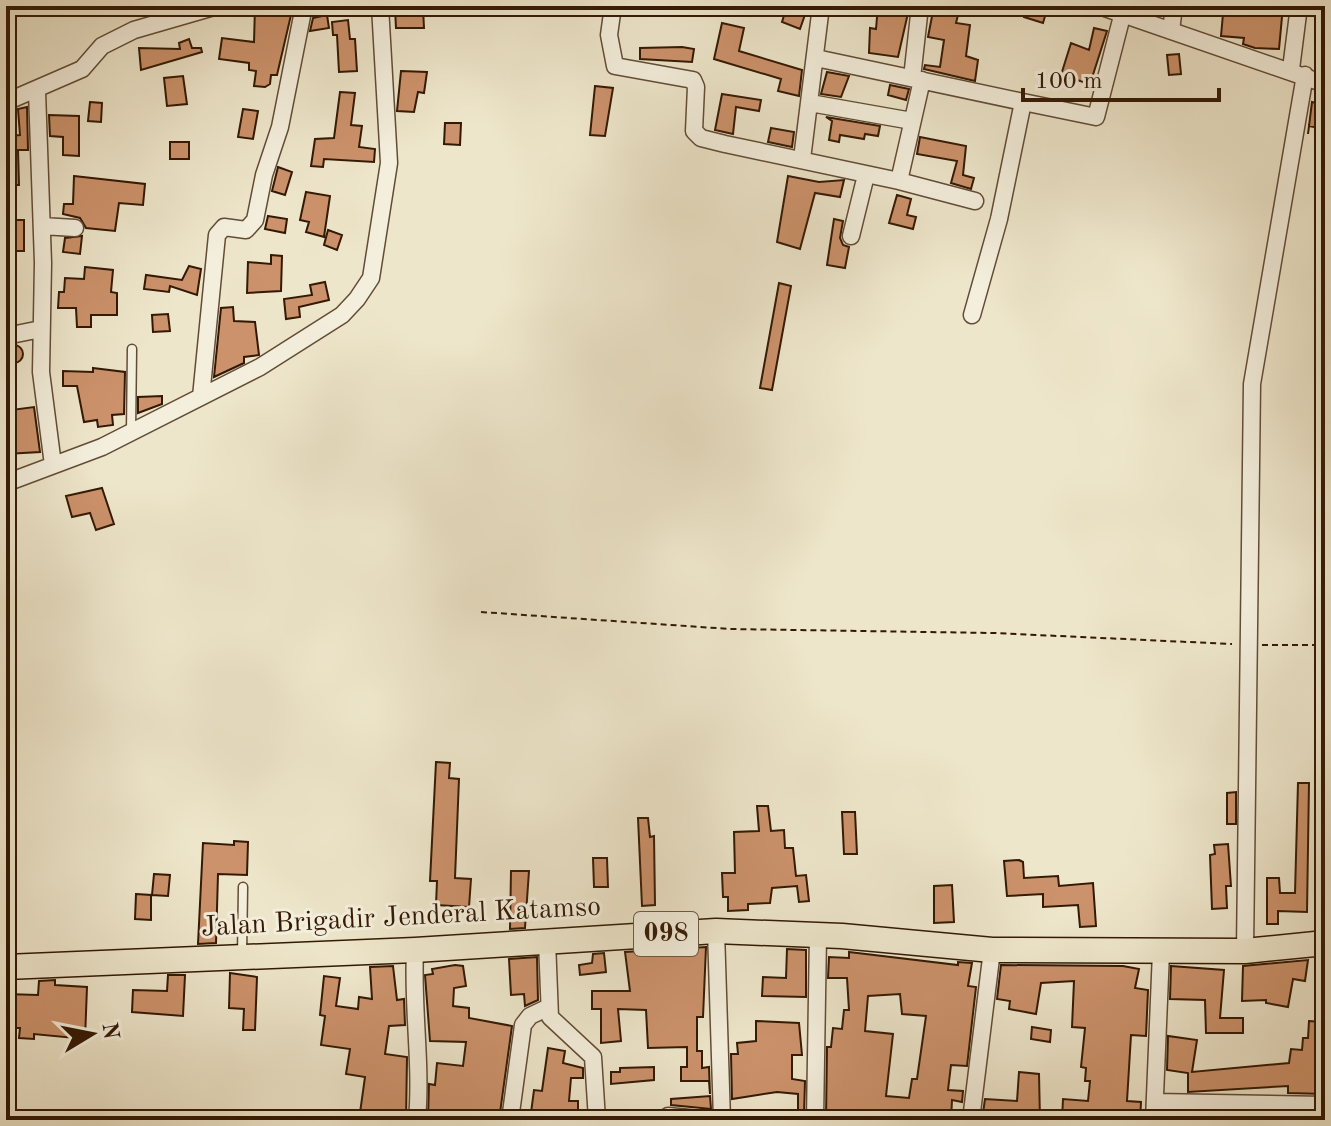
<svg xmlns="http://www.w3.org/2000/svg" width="1331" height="1126" font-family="'Old Standard TT',serif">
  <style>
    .building { fill: #cc926b; stroke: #331904; stroke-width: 2; fill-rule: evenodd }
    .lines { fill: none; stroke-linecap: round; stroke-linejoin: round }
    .lane-casing { stroke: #624c36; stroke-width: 11 }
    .street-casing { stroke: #624c36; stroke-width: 19 }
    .primary-casing { stroke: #331904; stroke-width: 27 }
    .path { stroke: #331904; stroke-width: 2; stroke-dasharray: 6 4; stroke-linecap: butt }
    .lane { stroke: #f4efdd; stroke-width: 8 }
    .street { stroke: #f4efdd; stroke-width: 16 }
    .primary { stroke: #eee6cb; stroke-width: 24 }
    .labels { text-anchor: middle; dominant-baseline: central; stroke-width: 6; stroke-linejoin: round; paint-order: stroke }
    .shield { fill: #f4efdd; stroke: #6d5945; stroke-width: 2 }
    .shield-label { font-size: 26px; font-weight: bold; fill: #331904 }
    .street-label { font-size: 28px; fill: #331904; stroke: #f4efdd }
  </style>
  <rect width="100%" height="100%" fill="#eee6cb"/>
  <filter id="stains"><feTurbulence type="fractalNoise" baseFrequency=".0025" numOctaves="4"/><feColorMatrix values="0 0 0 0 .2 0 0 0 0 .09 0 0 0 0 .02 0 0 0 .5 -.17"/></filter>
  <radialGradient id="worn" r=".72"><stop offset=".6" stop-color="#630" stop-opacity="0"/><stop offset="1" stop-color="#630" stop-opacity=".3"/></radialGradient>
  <path class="building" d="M255,6H268V13L291,15L277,75H271L270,84L265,87L254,86L256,71L249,70V63L219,59L222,38L254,42Z
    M787,6H808L800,29L782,22Z
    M878,6H893L892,11L908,13L898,57L869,53L870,28L876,29Z
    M934,6L959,11L956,23L970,25L966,56L978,60L975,81L924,69L925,65L940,67L944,40L928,37Z
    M1027,6H1048L1043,23L1024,17Z
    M1269,6H1283L1279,49L1255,48L1243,44L1244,38L1221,36L1223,14L1240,15L1241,8L1268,11Z
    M395,8H423L424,28H396Z
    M327,15L329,28L310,31L313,18Z
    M348,20L350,39H355L357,71L339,72L337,35H333L332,22Z
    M722,23L744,28L739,51L802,70L799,96L778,91L781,79L714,59Z
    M1094,28L1107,31L1090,84L1061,75L1071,43L1089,50Z
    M189,39L192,48H201L202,52L141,70L139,48L180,49L179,43Z
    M682,47L694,49L692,62L640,59V48Z
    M1179,54L1181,74L1169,75L1167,55Z
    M401,71L427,72L424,93L418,92L414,112L397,111Z
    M827,72L849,76L841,97L821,94Z
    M183,76L187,104L167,106L164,78Z
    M890,85L909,89L906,100L888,95Z
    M595,86L613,88L605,136L590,135Z
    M340,92L355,93L351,125L362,126L359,147L375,149L374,162L324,159L323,167L311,166L315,139L334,138Z
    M722,94L761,100L759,111L736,107L733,134L715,130Z
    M90,102L102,103L101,122L88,121Z
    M1312,102L1325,105V129L1309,126L1308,134Z
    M27,107L28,150H18L19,185H7L6,136L20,135L18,109Z
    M243,109L258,111L253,139L238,137Z
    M49,115L79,116V156L63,155V137L50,136Z
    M826,117L880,126L878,136L865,134L864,139L840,135L839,142L829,140L832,121Z
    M445,123H461L460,145L444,144Z
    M771,128L794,132L792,147L768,142Z
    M920,137L966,146L963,175L974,178L971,189L951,183L957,161L917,154Z
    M170,142H189V159H170Z
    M278,167L292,172L285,195L272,191Z
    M74,176L145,184L143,205L119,203L115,231L86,228L80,218L63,214L64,204H73Z
    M788,176L819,182L844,180L840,197L815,193L800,249L777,242Z
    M306,192L330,196L324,237L306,232L309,222L300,220Z
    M897,195L911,199L907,215L916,217L913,229L889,223Z
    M268,216L287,219L285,233L265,229Z
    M834,219L843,221L840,238L843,245L849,247L845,268L827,265Z
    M6,220H24V251H6Z
    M328,230L342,235L337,250L324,245Z
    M82,236L80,254L63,252L65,238Z
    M271,255L282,256L281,291L247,293L248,262L271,264Z
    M189,266L201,269L197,295L170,286L169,292L144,289L146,275L182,280Z
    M85,267L113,270L111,292L117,293V315H91V327H77L76,308H58L59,292H64L65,278L84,279Z
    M325,282L329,300L299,307L300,317L286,319L284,299L312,295L310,285Z
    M779,283L791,286L772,390L760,388Z
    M233,307L234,321L255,322L259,355L244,357V363L214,377L221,308Z
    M168,314L170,331L153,332L152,315Z
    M5 354a9 9 0 1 1 18 0a9 9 0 1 1-18 0Z
    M93,368L125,372L124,414L112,415L113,425L98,427L97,420L84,422L77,386H63V371L93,372Z
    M162,396V404L138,413V397Z
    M34,407L40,452L6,454V426L14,425L11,410Z
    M102,488L114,524L96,530L90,513L72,517L66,496Z
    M436,762L450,763L449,778L459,779L455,878L471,879L469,907L436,905L437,881H430Z
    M1298,783H1309L1307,912L1278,911V924H1267V878H1279L1280,893H1295Z
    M1236,792V824H1227V793Z
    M757,806H768L771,831L784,830L785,848H793L796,876L806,875L809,901L799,902L797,886L772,888L770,903L748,904V910L728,911V897H723L722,873H735L734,832L759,831Z
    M842,812H855L857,854H844Z
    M638,818H648L650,837L654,836L655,905L642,906Z
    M234,841L248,842L247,875L218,874L216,943L198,944L203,843L234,845Z
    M1228,844L1231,886H1226L1227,908L1212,909L1210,855L1215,854L1214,845Z
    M593,858H607L608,887H594Z
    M1019,860L1023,862L1024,878L1058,876L1059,886L1093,883L1096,926L1080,927L1078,905L1043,907V894L1007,896L1004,861Z
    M511,871H529L525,928L510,929Z
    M154,874L170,875L168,896L152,895Z
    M952,885L954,922L934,923V886Z
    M136,894L151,895V920L135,919Z
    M706,947L703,1017H697V1051H702V1068L709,1067L710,1094L709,1081H681V1067H687V1047L648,1048L646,1010L618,1009L621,1041L601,1043V1009H592V991H630L625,952Z
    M787,949L806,950V997L762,996L763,977L786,978Z
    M849,952L958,965V962L972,963L968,986L976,987L967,1066L951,1065L948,1090L963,1091L962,1102L952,1100L951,1120H826L827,1047H831L833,1028L842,1029L844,1010H849L847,978H828L829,957L849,958ZM900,994L902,1014L926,1016L917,1079H912L909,1098L886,1096L893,1034L865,1031L868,996Z
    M604,953L606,972L580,975L579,965L592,963L593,954Z
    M537,957L538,1000L525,1006L524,994L511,995L509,959Z
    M1308,960L1305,981L1293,979L1288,1007L1266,1003V1000L1242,1001L1243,966Z
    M455,965L463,966L466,986L454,988L453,1006L469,1008V1018L512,1026L499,1120H428L429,1084L435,1085L437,1063L463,1066L466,1042L430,1041L425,975L433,974L432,969Z
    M1001,965L1123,966L1139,969L1135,988L1148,990L1146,1036L1131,1035L1127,1101L1141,1102L1140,1120H1062L1063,1099L1088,1101L1090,1081H1085L1086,1068L1081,1067L1085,1028L1072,1027L1074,981L1041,983L1036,1014L1009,1009L1010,1001L997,999Z
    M393,966L397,1000L404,999L405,1025L389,1026L385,1054L407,1057L406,1120H359L365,1077L346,1074L350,1049L321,1045L325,1016L320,1015L324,976L340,978L336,1006L358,1009L359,997L372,999L370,967Z
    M1171,966L1224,970L1220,1018H1243V1033H1206L1205,1000L1170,999Z
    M230,973L257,977L255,1030H243L244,1009L229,1008Z
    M168,975H185L183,1016L132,1012L133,990L167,991Z
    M55,980V985L87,987L85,1039L34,1034V1039L19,1038L20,1028H6V994L38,995L39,981Z
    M756,1021L799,1023L802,1055H792V1079L805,1081L804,1114L798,1113V1094L777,1092L732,1099L731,1054H738L737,1043L756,1041Z
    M1309,1021L1321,1022L1319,1049L1325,1050V1094L1288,1093V1086L1188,1092V1073L1167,1070L1168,1036L1197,1040L1192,1072L1289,1063L1291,1049L1302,1050L1303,1038H1308Z
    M1032,1027L1051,1030L1050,1042L1031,1039Z
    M548,1048L565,1051L563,1063L583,1068V1078H571L569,1101H578V1120H530L534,1090L542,1091Z
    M654,1067V1080L611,1084V1072H620V1068Z
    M1019,1072L1039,1074L1040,1120H982L985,1099L1017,1101Z
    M710,1096L711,1109L671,1105V1099Z
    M1230,1114L1268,1115L1269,1120H1230Z"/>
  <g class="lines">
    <g class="lane-casing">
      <path id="lane" d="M131,432L132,349
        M242,956L243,887"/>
    </g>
    <g class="street-casing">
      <path id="street" d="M613,6L609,35L615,66L693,80L696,87L694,131L701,138L725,144L899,181L922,80
        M1099,6L1325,84
        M1171,31L1174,6
        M816,58L1023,102
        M1291,69L1299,6
        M912,78L920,6
        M37,91L43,263L41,372L53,465
        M6,102L82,69L102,46L134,30L217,6
        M810,103L912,121
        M802,159L821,6
        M899,181L975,201
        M42,226L75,228
        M851,236L866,175
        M972,315L999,219L1023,102L1096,117L1122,16
        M6,336L41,329
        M201,397L217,235L224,227L246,230L255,220L264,175L280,127L304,6
        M6,483L102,447L260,367L342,315L357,299L371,278L389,163L380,6
        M716,931L722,1120
        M547,941L550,1017L593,1057L597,1120
        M415,950C412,1007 422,1063 417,1120
        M1245,951L1252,384L1305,75
        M1155,1102L1325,1105
        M668,1116L710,1120
        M510,1120L523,1025L530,1016L549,1007
        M815,1120L818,935
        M971,1120L992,950
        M1154,1120L1161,952"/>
    </g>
    <g class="primary-casing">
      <path id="primary" d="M6,967L415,950L716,931L842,936L992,950L1245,951L1325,943"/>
    </g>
    <path class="path" d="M481,612L730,629L994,633L1232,644
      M1262,645H1325"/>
    <use href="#lane" class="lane"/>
    <use href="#street" class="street"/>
    <use href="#primary" class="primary"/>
  </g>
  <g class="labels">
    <rect class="shield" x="634" y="912" width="64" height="44" rx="6"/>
    <g class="shield-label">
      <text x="666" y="934">098</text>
    </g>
    <g class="street-label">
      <text transform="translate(401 918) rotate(-3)">Jalan Brigadir Jenderal Katamso</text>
    </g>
  </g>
  <rect width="1331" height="1126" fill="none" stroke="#eee6cb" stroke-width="32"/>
  <rect x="8" y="8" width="1315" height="1110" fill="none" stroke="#331904" stroke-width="4"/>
  <rect x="16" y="16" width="1299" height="1094" fill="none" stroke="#331904" stroke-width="2"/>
  <g transform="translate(92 1034) rotate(80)" stroke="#f4efdd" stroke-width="6" paint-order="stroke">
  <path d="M0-6L14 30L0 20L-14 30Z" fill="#331904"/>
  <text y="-12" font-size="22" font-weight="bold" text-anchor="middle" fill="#331904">N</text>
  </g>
  <path d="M1023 88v12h196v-12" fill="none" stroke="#331904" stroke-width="4"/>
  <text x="1035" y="88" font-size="24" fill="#331904" stroke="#f4efdd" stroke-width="6" paint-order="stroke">100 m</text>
  <rect width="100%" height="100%" filter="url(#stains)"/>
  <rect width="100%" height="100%" fill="url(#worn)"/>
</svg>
